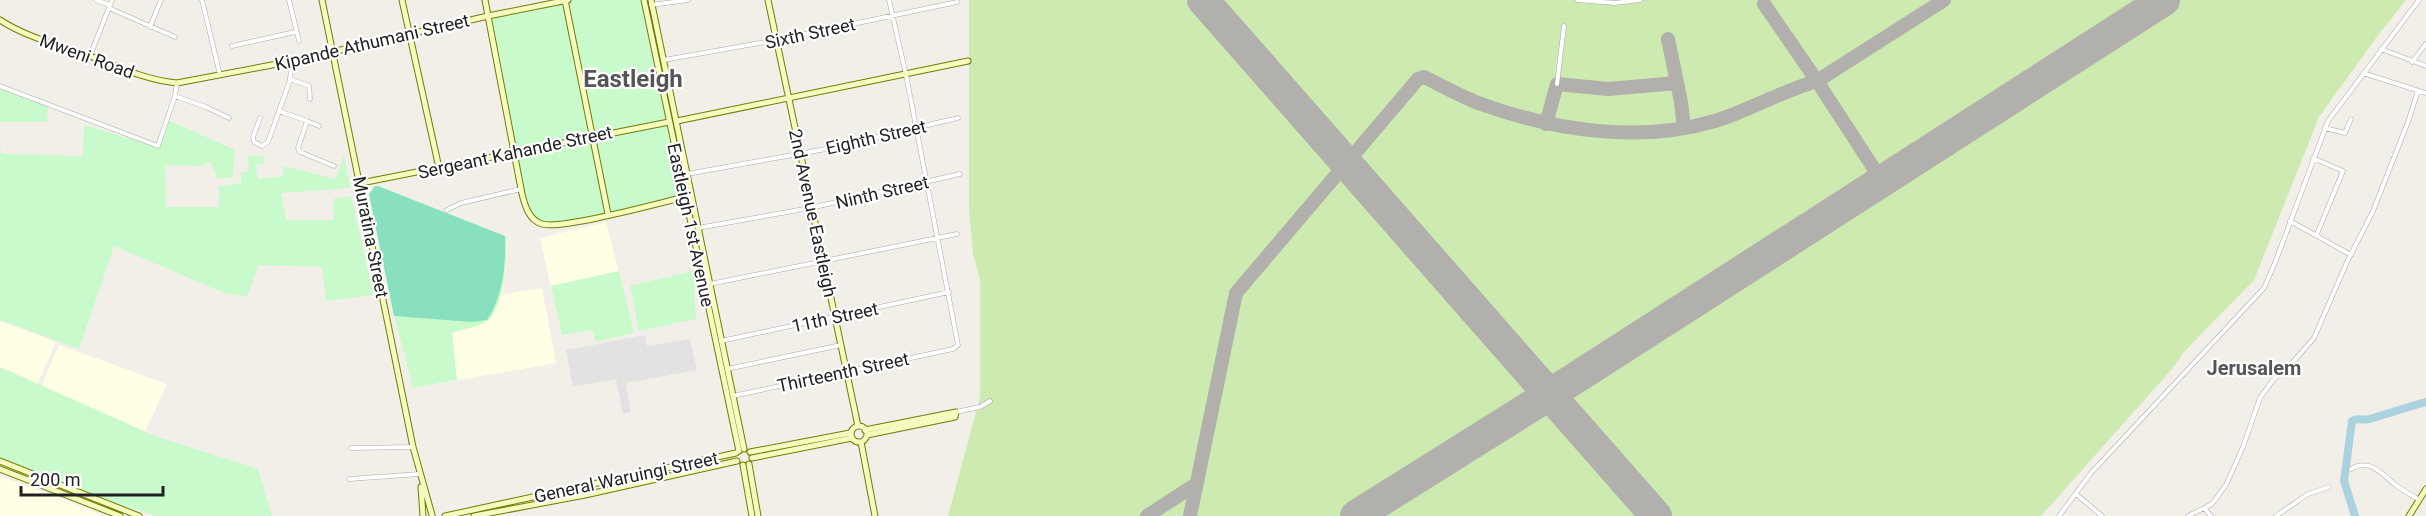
<svg xmlns="http://www.w3.org/2000/svg" width="2426" height="516" font-family="Roboto,sans-serif">
  <style>
    .education { fill: #ffffe5 }
    .grass { fill: #cdebb0 }
    .park { fill: #c8facc }
    .pitch { fill: #88e0be }
    .parking { fill: #e2e2e2 }
    .lines { fill: none; stroke-linecap: round; stroke-linejoin: round }
    .river { stroke: #aad3df; stroke-width: 8 }
    .taxiway { stroke: #b1b0ac; stroke-width: 14 }
    .runway { stroke: #b1b0ac; stroke-width: 32 }
    .street-casing { stroke: #a9a9a9; stroke-width: 5 }
    .secondary-casing { stroke: #707d05; stroke-width: 7 }
    .street { stroke: #fff; stroke-width: 4 }
    .secondary { stroke: #f7fabf; stroke-width: 5 }
    .labels { text-anchor: middle; dominant-baseline: central; stroke-width: 4.5; stroke-linejoin: round; paint-order: stroke }
    .street-label { font-size: 18px; fill: #222; stroke: #fff }
    .neighbourhood-label { font-size: 20px; font-weight: bold; fill: #555; stroke: #fff }
    .district-label { font-size: 24px; font-weight: bold; fill: #555; stroke: #fff }
  </style>
  <rect width="100%" height="100%" fill="#f2efe9"/>
  <path class="education" d="M379,186L505,236L508,243L503,295L542,288L556,363L413,388L394,316L371,204L369,194L371,190Z
    M606,222L634,333L595,342L593,330L562,335L540,238Z
    M0,321L56,342L37,385L0,368Z
    M59,345L167,384L145,432L40,389Z
    M0,476L53,495L105,516H0Z"/>
  <path class="grass" d="M969,0H2406L2376,38L2319,117L2254,280L2183,353L2172,369L2041,516H948L980,397V279L973,254L969,208Z"/>
  <path class="park" d="M568,0H644L685,197L566,223L537,222L524,202L488,16Z
    M0,86L48,104L47,122H0Z
    M166,119L235,150L233,177L217,179L211,162L200,166L165,165L166,207H219V186L241,183V173L249,171L247,156H264V164L255,165L258,179L283,176V166L336,179L344,155L350,188L281,193L286,220H334L333,199L351,196L374,295L326,301L322,267L259,265L247,297L222,292L114,246L79,349L0,320V147L2,154L83,156L84,125L155,146Z
    M379,186L506,237C507,258 505,305 488,320C480,327 462,329 452,333L457,380L413,388L394,316L371,205Z
    M696,270L699,281L694,292L696,319L639,331L630,286Z
    M619,271L634,333L595,342L593,330L562,335L551,286Z
    M0,367L155,436L258,469L272,516H158L125,506L124,509L0,461Z"/>
  <path class="pitch" d="M375,186H378L505,236C506,265 503,296 487,320L472,322L394,316L369,194Z"/>
  <path class="parking" d="M645,335L647,346L690,339L697,370L626,383L631,412L623,414L616,379L573,387L566,350Z"/>
  <g class="lines">
    <path class="river" d="M2355,516L2344,481L2352,421C2358,417 2363,421 2370,419C2389,413 2407,407 2426,402"/>
    <path class="taxiway" d="M1668,39L1681,102L1684,128
      M1546,124L1557,84L1608,89L1677,83
      M1882,181L1817,81L1944,0
      M1147,516L1195,485
      M1190,516L1236,293L1418,79L1424,77C1445,87 1465,99 1487,106C1558,131 1641,143 1715,121C1750,110 1782,91 1817,81L1764,4"/>
    <path class="runway" d="M1203,0L1656,516
      M1356,516L1549,395L2164,0"/>
    <g class="street-casing">
      <path id="street" d="M96,0L110,5
        M202,0L220,75
        M289,0L299,41
        M1577,0L1615,3L1640,0
        M651,5L688,0
        M109,8L175,37
        M150,27L161,0
        M232,46L295,32
        M2381,49L2426,66
        M90,56L112,0
        M664,60L777,40L957,2
        M2412,62L2426,44
        M2363,73L2426,93
        M290,79L309,86L310,99
        M1557,84L1564,26
        M0,86L158,146L175,96L177,83
        M175,96L206,107L229,118
        M279,111L307,121L298,148L300,152L334,166
        M260,118L253,137L254,142L262,146L268,142L289,83L293,61
        M307,121L319,126
        M2325,128L2345,133L2351,119
        M2313,158L2343,171L2317,234
        M687,174L826,149L958,118
        M447,210L461,203L521,189
        M2290,221L2351,255
        M698,228L810,208L960,174
        M710,284L957,234
        M721,341L949,292
        M727,369L841,345
        M733,396L953,349L958,345L906,75L889,0
        M956,412L980,407L990,401
        M351,448L413,447
        M2351,469C2371,457 2383,476 2397,486C2404,491 2411,495 2418,499
        M349,479L420,474
        M2076,494L2102,516
        M2204,508L2211,516
        M2059,516L2091,473L2264,288L2275,263L2328,121L2419,0
        M2188,516L2212,504L2226,485L2243,447L2260,398L2273,380L2293,362L2314,338L2347,262L2373,211L2408,122L2418,91
        M2276,516L2308,494L2329,487"/>
    </g>
    <g class="secondary-casing">
      <path id="secondary" d="M322,0L413,447L432,515
        M402,0L439,168
        M485,0L522,194C525,206 529,220 542,224C562,230 659,203 685,197
        M565,0L608,214
        M644,0L739,451
        M651,0L744,449
        M768,0L858,426
        M0,20C26,37 58,45 87,55C117,66 145,80 177,83L293,61L488,16L568,0
        M677,121L968,61
        M361,183L669,122
        M851 434a8 8 0 1 1 16 0a8 8 0 1 1-16 0Z
        M865,430L956,412L955,417L867,435
        M861,442L875,516
        M750,452L850,433
        M752,458L852,438
        M0,461L139,516
        M749,464L758,516
        M743,465L752,516
        M0,469L120,516
        M421,487L423,516
        M445,516L736,453
        M474,516L585,495L737,461
        M2409,516L2426,489"/>
    </g>
    <use href="#street" class="street"/>
    <use href="#secondary" class="secondary"/>
  </g>
  <g class="labels">
    <g class="street-label">
      <text transform="translate(810 33) rotate(-12)">Sixth Street</text>
      <text transform="translate(372 42) rotate(-13)">Kipande Athumani Street</text>
      <text transform="translate(87 56) rotate(20)">Mweni Road</text>
      <text transform="translate(876 137) rotate(-13)">Eighth Street</text>
      <text transform="translate(515 152) rotate(-12)">Sergeant Kahande Street</text>
      <text transform="translate(882 192) rotate(-13)">Ninth Street</text>
      <text transform="translate(813 213) rotate(78)">2nd Avenue Eastleigh</text>
      <text transform="translate(691 225) rotate(78)">Eastleigh 1st Avenue</text>
      <text transform="translate(371 237) rotate(79)">Muratina Street</text>
      <text transform="translate(835 317) rotate(-12)">11th Street</text>
      <text transform="translate(843 372) rotate(-12)">Thirteenth Street</text>
      <text transform="translate(626 477) rotate(-12)">General Waruingi Street</text>
    </g>
    <g class="neighbourhood-label">
      <text x="2254" y="368">Jerusalem</text>
    </g>
    <g class="district-label">
      <text x="633" y="79">Eastleigh</text>
    </g>
  </g>
  <path d="M21 486v9h142v-9" fill="none" stroke="#222222" stroke-width="3"/>
  <text x="30" y="486" font-size="18" fill="#222222" stroke="#ffffff" stroke-width="4.5" paint-order="stroke">200 m</text>
</svg>
